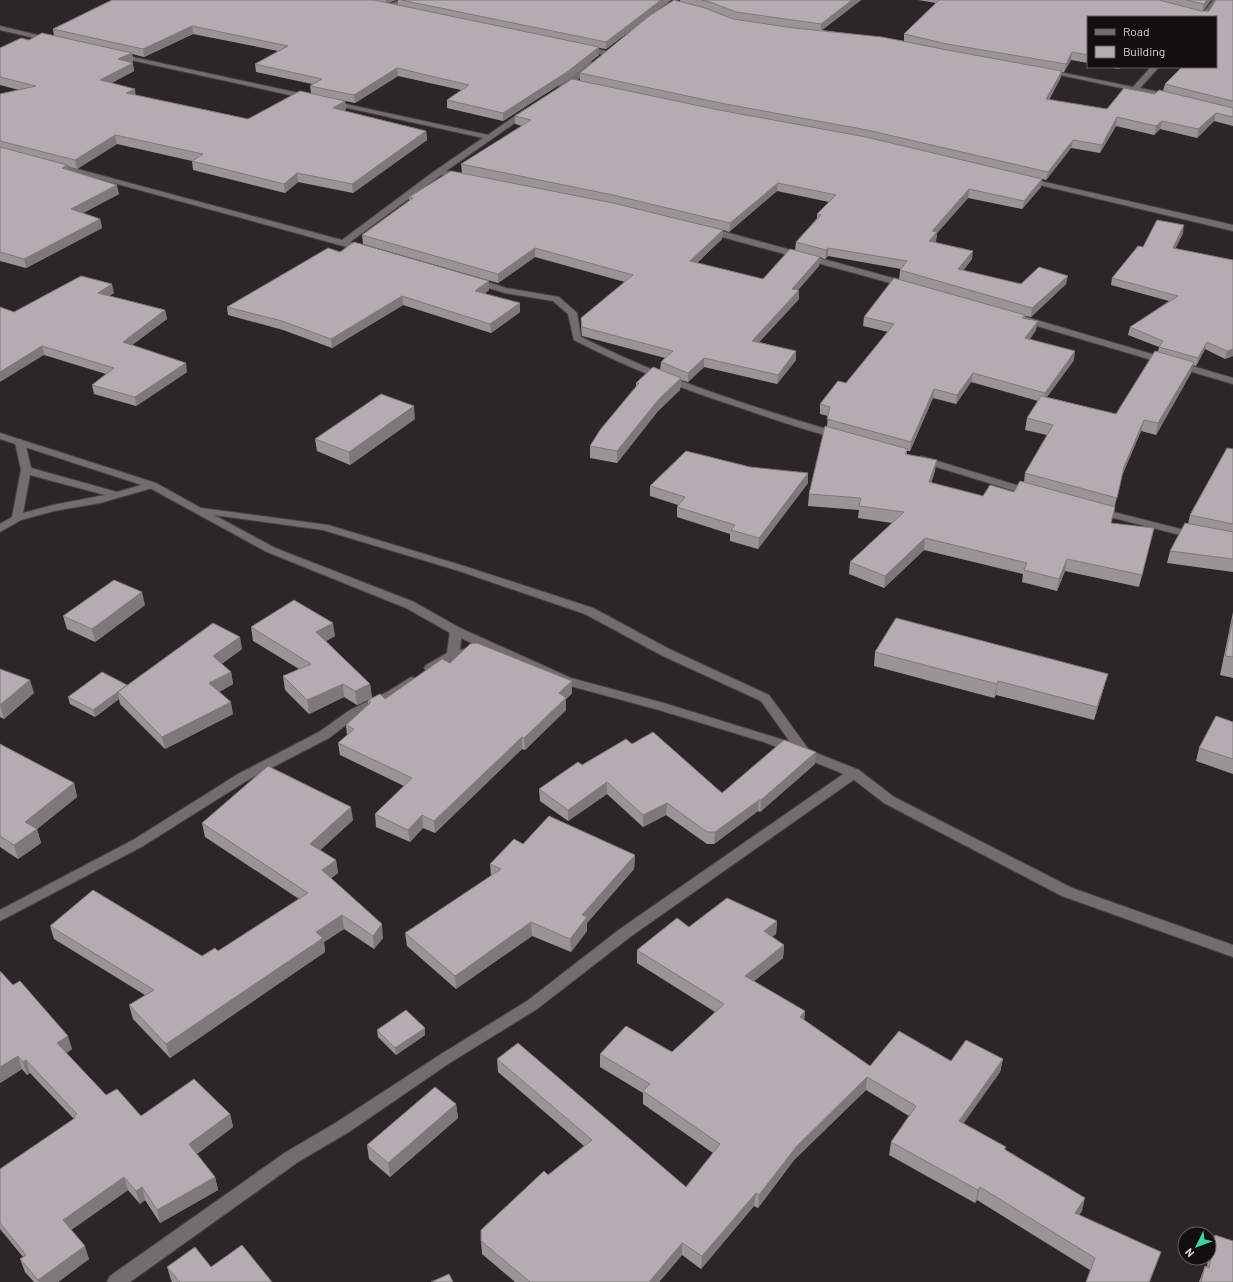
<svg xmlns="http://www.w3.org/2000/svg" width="1233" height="1282" font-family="Barlow,sans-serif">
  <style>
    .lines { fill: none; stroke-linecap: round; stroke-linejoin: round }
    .street-casing { stroke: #484345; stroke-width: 2 }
    .secondary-casing { stroke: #484345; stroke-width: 2 }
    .street { fill: #746d70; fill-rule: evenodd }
    .secondary { fill: #746d70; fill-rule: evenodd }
    .wall { fill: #9b9497; fill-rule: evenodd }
    .shaded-wall { fill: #7e787b }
    .building { fill: #b4acb0; stroke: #7e787b }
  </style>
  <rect width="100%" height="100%" fill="#2b2628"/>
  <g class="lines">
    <g class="street-casing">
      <path id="street" d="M400,0H410L388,8L385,6Z
        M1213,0H1220L1207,17H1200Z
        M0,26L54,39L56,40L52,42L0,30Z
        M580,46L606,51L610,53L606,55L583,50H580Z
        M114,53L308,95L312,97L308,99L117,57H114Z
        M590,62L597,64L565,90H559V86Z
        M1151,67H1159L1140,88L1173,95V99L1041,71L1045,69L1133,87Z
        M327,100L488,135L525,109L532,111L446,171L466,174V178L441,175L350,242L368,247V251L365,252L48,165L55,163L342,240L436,170L483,138L330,104L326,102Z
        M1023,177L1233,225V231L1023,181Z
        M707,227L911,283L913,285L911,287H905L704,232L703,230Z
        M475,278L506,288L559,297L577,313L581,337C664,379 754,408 844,434L845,436L840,439C807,431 775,420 744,409C685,390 628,368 574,340L568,314L553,301L505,293L472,283V279Z
        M1023,316L1233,378V384L1020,321V317Z
        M20,439L25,442L31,468L117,492L152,482L157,485L156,487L100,503L54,511L21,520L0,532V524L12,517L21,470L15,442ZM30,475L105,495L53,505L23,513Z
        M921,456L1036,491L1037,493L1036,495H1028L917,461L916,459Z
        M1098,508L1200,534L1202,536L1196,539L1094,513L1093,511L1094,509Z
        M456,627L462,631L460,650L475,646L481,650L479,653L457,658L434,671H426L424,668L426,665L447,653L450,631Z
        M411,677L415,678L417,681L415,684L395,698L358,716L329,738L248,780L143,846L0,921V910L133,840L238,774L319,732L350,710L387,692Z
        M854,769L859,770L861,773L859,776L630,937L537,1009L448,1064L349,1132L298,1162L130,1282H107L110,1276L286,1152L337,1122L438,1056L527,1001L620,929L849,770Z"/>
    </g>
    <g class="secondary-casing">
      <path id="secondary" d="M0,433L156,483L201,508L328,525L464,566L593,608L671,650L769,695L809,750L859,770L894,797L1072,888L1233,945V957L1062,896L884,803L849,776L764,742L659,710L563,684L452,634L406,608L267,552L148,487L0,439ZM214,515L323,530L456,570L585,614L663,656L761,701L790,742L667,704L571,678L460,628L414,602L275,548Z"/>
    </g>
    <use href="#street" class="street"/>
    <use href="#secondary" class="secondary"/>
  </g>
  <path class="wall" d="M112,0H396L388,3L398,5V0H671L652,15L680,2V0H861L822,30L904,41V34L936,3L918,0H1211L1203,11H1209L1233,0V126L1214,121L1197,138L1160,129L1154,135L1116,126L1100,153L1071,148L1046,180L1042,179L1041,187L1022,209L968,198L937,233L936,241L935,242L972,259L963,271L1021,284H1066L1031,317L1025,316L1024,318L1036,330L1030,339L1074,360L1047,397L1116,414L1158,352L1159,347L1128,335L1130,327L1169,301L1111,285L1112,278L1143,247L1183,233L1175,249L1233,356L1225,359L1205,349L1196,366L1193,365L1191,373L1156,435L1141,431L1121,478L1111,523L1154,528L1139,587L1065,571L1057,591L1022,582L1023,574L924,550L884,588L849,574L850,562L892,523L858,518L859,510L808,506L809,494L827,426L828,416L820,414V404L846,383L888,332L863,326L864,317L899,279L900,270L901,269L828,256L825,259L820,257L819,266L798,290H799V299L759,342L796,351V360L777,384L704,367L688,382L681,380L680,390L658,411L617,463L590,458V446L636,387V383L660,370L661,362L665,358L582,336L581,327V318L625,282L535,257L498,283L363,244L362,235L409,201V197L462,173L461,164L522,126L515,124V116L580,81V73L646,19L606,49L599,48V55L567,80L503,121L447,108V100L461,90L398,76L355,103L345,101L346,109L344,111L426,131L427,140L353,193L298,182L285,193L193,170L192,161L117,144L77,169L67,166L68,170L119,194L83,213L100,219L102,228L26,268L0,261V94L19,90L0,85V48L29,40L54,36L53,29ZM1088,17H1216V67L1165,84L1163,91L1107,109L1049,100L1060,79L1062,72H1064L1071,60L1088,63ZM193,34L278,51L255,64L256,72L312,84L310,86L311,93L248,119L136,95L111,83L134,71L132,62L133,61L132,54L144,57ZM777,191L829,202L817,214V218L796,242L795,250L763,279L697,263L722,239L723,230L729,232ZM971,382L1038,401L1027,418L1025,430L1047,435L1025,473L1024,482L1014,492L983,496L931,483L935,471L907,454V451H910L933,398L956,404Z
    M1107,67H1121L1119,69Z
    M340,252L489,281V290L484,294L520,312L491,333L403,305L332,348L283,330L228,315L227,307Z
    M114,293L109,296L165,310L167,319L132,345L187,372L136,406L94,394L92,385L106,374L44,355L14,312Z
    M415,419L350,465L317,451L315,439Z
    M1233,449V572L1167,563L1170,551L1188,524L1190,515Z
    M808,473V483L758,549L730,541V534L677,517V507L678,505L650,496V486Z
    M145,605L95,642L67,629L63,616Z
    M1233,612V678L1220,675Z
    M251,627L335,636L326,641L370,684L372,698L357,705L344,697L309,714L285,690L283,676L299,669L253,641Z
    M242,649L221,664L231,672L233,684L219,692L233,714L165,749L120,704L119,699L95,717L70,704L68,697L127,685Z
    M875,652L1104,687L1094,720L996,695L994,698L874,666Z
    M450,663L572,693L566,699V710L525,750L522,749L435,833L423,828L410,842L376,827L375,814L404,786L340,755L338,743L347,735L346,725L368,705V700L385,699Z
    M0,669L34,693L4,719L0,717Z
    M1233,722V774L1196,761L1199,748Z
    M0,744L74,783L77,797L37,829L41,843L18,859L0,847Z
    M632,744L722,793L815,764L760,812L758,811L714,844H707L666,815L643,827L607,794L568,821L540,801L539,789L582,765Z
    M353,820L320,850L336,860L338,873L331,878L383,938L374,949L344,929L324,942L325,952L170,1058L133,1019L129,1005L145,995L54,939L50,926L202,956L218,951L299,899L205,837L202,823Z
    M523,844L635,855L634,869L587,923V931L571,952L532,936L456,989L407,946L405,933L491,876L490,864Z
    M777,921L776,934L772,937L784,945L783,958L754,981L805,1011L804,1020L870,1066L951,1061L1003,1059L1000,1072L963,1123L1006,1147L1005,1150L1082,1211L1079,1215L1157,1264L1090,1270L977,1200L975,1203L889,1155L891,1142L909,1116L866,1090L794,1160L758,1208L754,1206L701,1269L682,1255L659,1282H515L482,1254L481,1241L548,1175L584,1146L498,1072L497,1059L686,1187L713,1153L643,1104V1093L600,1067V1054L672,1052L715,1012L637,963V950L689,927Z
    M0,971L72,1049L66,1053L106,1095L141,1116L230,1114L233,1127L197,1154L215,1177L218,1190L160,1223L145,1200L140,1204L128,1190L71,1230L89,1259L58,1282H34L25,1272L20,1259L23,1257L0,1229V1169L74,1119L30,1073L27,1075L22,1069L0,1083Z
    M425,1028V1035L396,1055L378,1037L377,1030Z
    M456,1104L458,1118L390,1177L369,1159L367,1145Z
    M1215,1235L1233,1282H1199L1205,1266L1207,1267L1208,1258H1209L1210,1248Z
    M167,1267H211L272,1282H172L171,1280Z"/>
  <path class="shaded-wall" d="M386,0H396L386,3Z
    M661,0H671L606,49V42Z
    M852,0H861L821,31V24Z
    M1207,0H1211L1202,11L1204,4Z
    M192,26L193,34L144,57L143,49Z
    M599,47V55L567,80L503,121V113Z
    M1072,52L1071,60L1064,72L1066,64Z
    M132,53L133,61L120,68L118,59Z
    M133,63L134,71L101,89L100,80Z
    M397,68L398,76L355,103L354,95Z
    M1062,71L1060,79L1044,107L1046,99Z
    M135,89L136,98L126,93Z
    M345,101L346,109L334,117L333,108Z
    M1216,113L1214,121L1197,138L1198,129Z
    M1117,117L1116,126L1100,153L1102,145Z
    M1162,121L1160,129L1154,135L1156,126Z
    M426,131L427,140L353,193L352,184Z
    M115,135L117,144L77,169L75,160Z
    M1073,140L1071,148L1046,180L1048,172Z
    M67,165L69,174L62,168Z
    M297,173L298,182L285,193L284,184Z
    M1042,179L1041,187L1022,209L1024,201Z
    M778,183L777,191L729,232L730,223Z
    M117,185L119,194L73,218L71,209Z
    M969,189L968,198L937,233L936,241L928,250L929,241L932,231Z
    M100,219L102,228L26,268L24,259Z
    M1184,225L1183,233L1172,256L1173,248Z
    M723,230L722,239L689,270L690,261Z
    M535,248V257L498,283V274Z
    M828,248V256L825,259L826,250Z
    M973,251L972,259L957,278L958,269Z
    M820,257L819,266L791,297L792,289Z
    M1068,276L1066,284L1031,317L1032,308Z
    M489,281V290L475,300V291Z
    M112,284L114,293L100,302L98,293Z
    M799,290V299L752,350V341Z
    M402,296L403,305L332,348L331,339Z
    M520,303V312L491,333L490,324Z
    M165,310L167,319L124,351L123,342Z
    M1038,321L1036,330L1024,347L1025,338Z
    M1207,342L1205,349L1196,366L1198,358Z
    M42,346L44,355L0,382V372Z
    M1233,349V356L1225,359L1227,351Z
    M796,351V360L777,384L778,375Z
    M1075,351L1074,360L1043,402L1045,393Z
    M704,358V367L688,382V373Z
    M1194,362L1191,373L1156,435L1158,423Z
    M186,363L187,372L136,406L135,397Z
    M973,373L971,382L956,404L957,395Z
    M681,378L680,390L658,411L617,463V451L659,399Z
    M934,389L933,398L910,451L911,442Z
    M414,406L415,419L350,465L349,452Z
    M1144,420L1141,431L1121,478L1114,510L1124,467Z
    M937,460L935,471L928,494L929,482Z
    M808,473V483L758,549L759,538Z
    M925,538L924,550L884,588L885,576Z
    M1067,559L1065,571L1057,591L1059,579Z
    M142,592L145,605L95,642L92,629Z
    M333,623L335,636L318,645L316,632Z
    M240,637L242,649L215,669L213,656Z
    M231,672L233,684L212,695L209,683Z
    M1108,674L1104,687L1094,720L1097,707Z
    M30,680L34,693L4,719L0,705Z
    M572,681V693L566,699V710L525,750L524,738L559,693Z
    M998,681L996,695L994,698L997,684Z
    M343,684L344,697L309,714L307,700Z
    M370,684L372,698L357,705L355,691Z
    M118,692L119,699L95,717L93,710Z
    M231,702L233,714L165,749L162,737Z
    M522,737V749L435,833L434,821Z
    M816,752L815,764L760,812L761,800Z
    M607,782V794L568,821V810Z
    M74,783L77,797L37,829L41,843L18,859L14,845L25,822Z
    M759,800L758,811L714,844L715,832Z
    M667,803L666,815L643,827V815Z
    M351,807L353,820L313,857L310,844Z
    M422,815L423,828L410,842L408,830Z
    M635,855L634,869L587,923V931L571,952L570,939L582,915Z
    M336,860L338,873L324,884L322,870Z
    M342,915L344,929L324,942L325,952L170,1058L166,1044L316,932Z
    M777,921L776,934L763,944L764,931Z
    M531,922L532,936L456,989L455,976Z
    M382,924L383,938L374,949L373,936Z
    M784,945L783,958L744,989L745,976Z
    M805,1011L804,1024L800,1017Z
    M425,1028V1035L396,1055L395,1048Z
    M68,1036L72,1049L61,1057L57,1043Z
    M18,1056L22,1069L0,1083V1067Z
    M1003,1059L1000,1072L956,1134L959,1121Z
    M26,1060L30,1073L27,1075L23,1062Z
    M867,1077L866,1090L794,1160L758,1208L759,1195L796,1147Z
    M456,1104L458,1118L390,1177L388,1163Z
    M230,1114L233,1127L192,1157L189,1144Z
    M124,1177L128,1190L67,1233L63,1220Z
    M215,1177L218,1190L160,1223L157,1210Z
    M142,1187L145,1200L140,1204L136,1191Z
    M980,1187L977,1200L975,1203L978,1190Z
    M756,1193L754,1206L701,1269L702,1256Z
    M1085,1198L1082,1211L1072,1226L1075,1213Z
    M682,1243V1255L659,1282H649Z
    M85,1246L89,1259L58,1282H39L38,1280Z
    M1161,1252L1150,1282H1149Z"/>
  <path class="building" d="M112,0H374L599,47L567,72L503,113L447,100L469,85L397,68L354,95L310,86L322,79L255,64L288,46L192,26L143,49L53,29Z
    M401,0H661L606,42Z
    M674,0L705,8L733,19L794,28L882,37L947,50L1062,71L1046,99L1107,109L1124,88L1155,94L1159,90L1233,108V117L1216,113L1198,129L1162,121L1156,126L1117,117L1102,145L1073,140L1048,172L867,130L720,103L580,73L649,16Z
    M701,0H852L821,24L736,12L710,2Z
    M939,0H1159L1201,11H1209L1216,0H1233V101L1165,84L1182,67H1216V17H1088V55L1072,52L1066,64L947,44L904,34Z
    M1186,0H1207L1204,4Z
    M42,33L132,53L118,59L133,63L100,80L135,89L126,93L248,119L300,91L345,101L333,108L426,131L352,184L297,173L284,184L192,161L203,154L115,135L75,160L0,141V94L36,86L0,77V48L21,38L29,40Z
    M572,79L719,110L866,137L1042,179L1024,201L969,189L932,231L937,232L929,241L973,251L958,269L1021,284L1039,267L1068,276L1032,308L900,270L907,261L828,248L826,250L796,242L821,215L817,214L836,195L778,183L730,223L613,195L461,164L531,120L515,116Z
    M0,147L67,165L62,168L117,185L71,209L100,219L24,259L0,252Z
    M451,171L613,203L723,230L690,261L763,279L790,249L820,257L792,289L799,290L752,341L796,351L778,375L704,358L688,373L661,362L673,351L582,327L581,318L633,275L535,248L498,274L362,235L413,198L409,197Z
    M1157,220L1184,225L1173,248L1233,260V349L1227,351L1207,342L1198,358L1159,347L1163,341L1130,327L1178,296L1112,278L1138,246L1143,247Z
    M354,242L489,281L475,291L520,303L490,324L402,296L331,339L282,321L227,307L328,248L340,252Z
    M81,276L112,284L98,293L165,310L123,342L186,363L135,397L92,385L114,368L42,346L0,372V307L14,312Z
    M894,278L1025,315L1022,318L1038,321L1025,338L1075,351L1045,393L973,373L957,395L934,389L911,442L827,419L830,407L820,404L838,381L846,383L894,324L864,317Z
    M1155,351L1194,362L1158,423L1144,420L1124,467L1117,498L1025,473L1053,425L1027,418L1041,396L1116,414Z
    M653,367L681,378L659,399L617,451L590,446L600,430L639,383H636Z
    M381,394L414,406L349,452L315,439Z
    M825,426L908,449L905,454L937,460L929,482L983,496L990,485L1014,492L1020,481L1115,507L1111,523L1154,528L1142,575L1067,559L1059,579L1024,570L1027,563L925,538L885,576L850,562L904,512L859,506L861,498L809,494Z
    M1227,448L1233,449V524L1190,515Z
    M686,451L750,467L808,473L759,538L731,530L735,525L677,507L685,497L650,486Z
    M1185,523L1233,532V559L1170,551Z
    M114,580L142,592L92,629L63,616Z
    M294,600L333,623L316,632L370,684L355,691L343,684L307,700L283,676L311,664L251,627Z
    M896,618L1108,674L1097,707L998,681L997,684L875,652Z
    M1233,619V657L1225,656Z
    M213,623L240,637L213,656L231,672L209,683L231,702L162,737L118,692Z
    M477,643L572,681L559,693L566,698L524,738L522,737L434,821L422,815L408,830L375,814L412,778L338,743L354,729L346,725L371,702L368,700L380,694L385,699L442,659L450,663L470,644Z
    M0,669L30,680L0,705Z
    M102,672L127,685L93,710L68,697Z
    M1216,716L1233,722V759L1199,748Z
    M653,732L722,793L784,740L816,752L761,800H759L715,832H707L667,803L643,815L607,782L568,810L539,789L578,762L582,765L626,739L632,744Z
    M0,744L74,783L25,822L37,829L14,845L0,836Z
    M268,766L351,807L310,844L336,860L322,870L382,924L373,936L342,915L316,932L323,938L166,1044L129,1005L154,990L50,926L93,890L202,956L215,948L218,951L308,893L202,823Z
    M549,816L635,855L582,915L587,917L570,939L531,922L455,976L405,933L501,869L490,864L514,839L523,844Z
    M727,898L777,921L764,931L784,945L745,976L805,1011L800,1017L870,1066L899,1031L951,1061L966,1040L1003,1059L959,1121L1006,1147L1004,1149L1085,1198L1075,1213L1161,1252L1149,1282H1086L1095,1258L980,1187L978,1190L891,1142L916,1106L867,1077L796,1147L759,1195L756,1193L702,1256L682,1243L649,1282H530L481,1241V1230L544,1171L548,1175L592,1140L497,1059L518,1043L686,1187L720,1144L643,1091L650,1084L600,1054L626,1026L672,1052L724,1004L637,950L677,918L689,927Z
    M0,971L13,985L20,981L68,1036L57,1043L106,1095L117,1089L141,1116L194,1079L230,1114L189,1144L215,1177L157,1210L142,1187L136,1191L124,1177L63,1220L85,1246L38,1280L20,1259L26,1255L0,1223V1169L75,1118L74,1116L77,1114L26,1060L23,1062L18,1056L0,1067Z
    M406,1010L425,1028L395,1048L377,1030Z
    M435,1087L456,1104L388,1163L367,1145Z
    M1215,1235L1233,1241V1282H1201L1205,1266L1209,1268Z
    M242,1245L272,1282H180L167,1267L195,1247L211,1267Z
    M449,1274L453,1282H431Z"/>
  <rect x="1087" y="16" width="130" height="52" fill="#120f11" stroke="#625f61"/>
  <rect x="1095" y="29" width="20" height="6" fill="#746d70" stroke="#625f61"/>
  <text x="1123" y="36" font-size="12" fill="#dbd7d9">Road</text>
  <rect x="1095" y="46" width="20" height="12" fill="#b4acb0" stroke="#625f61"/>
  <text x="1123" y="56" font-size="12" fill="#dbd7d9">Building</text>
  <g transform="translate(1197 1246) rotate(228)"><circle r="19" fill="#120f11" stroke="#625f61"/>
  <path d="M0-3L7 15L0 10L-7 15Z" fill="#3ed4a2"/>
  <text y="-6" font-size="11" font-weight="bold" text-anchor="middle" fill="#dbd7d9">N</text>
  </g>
</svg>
